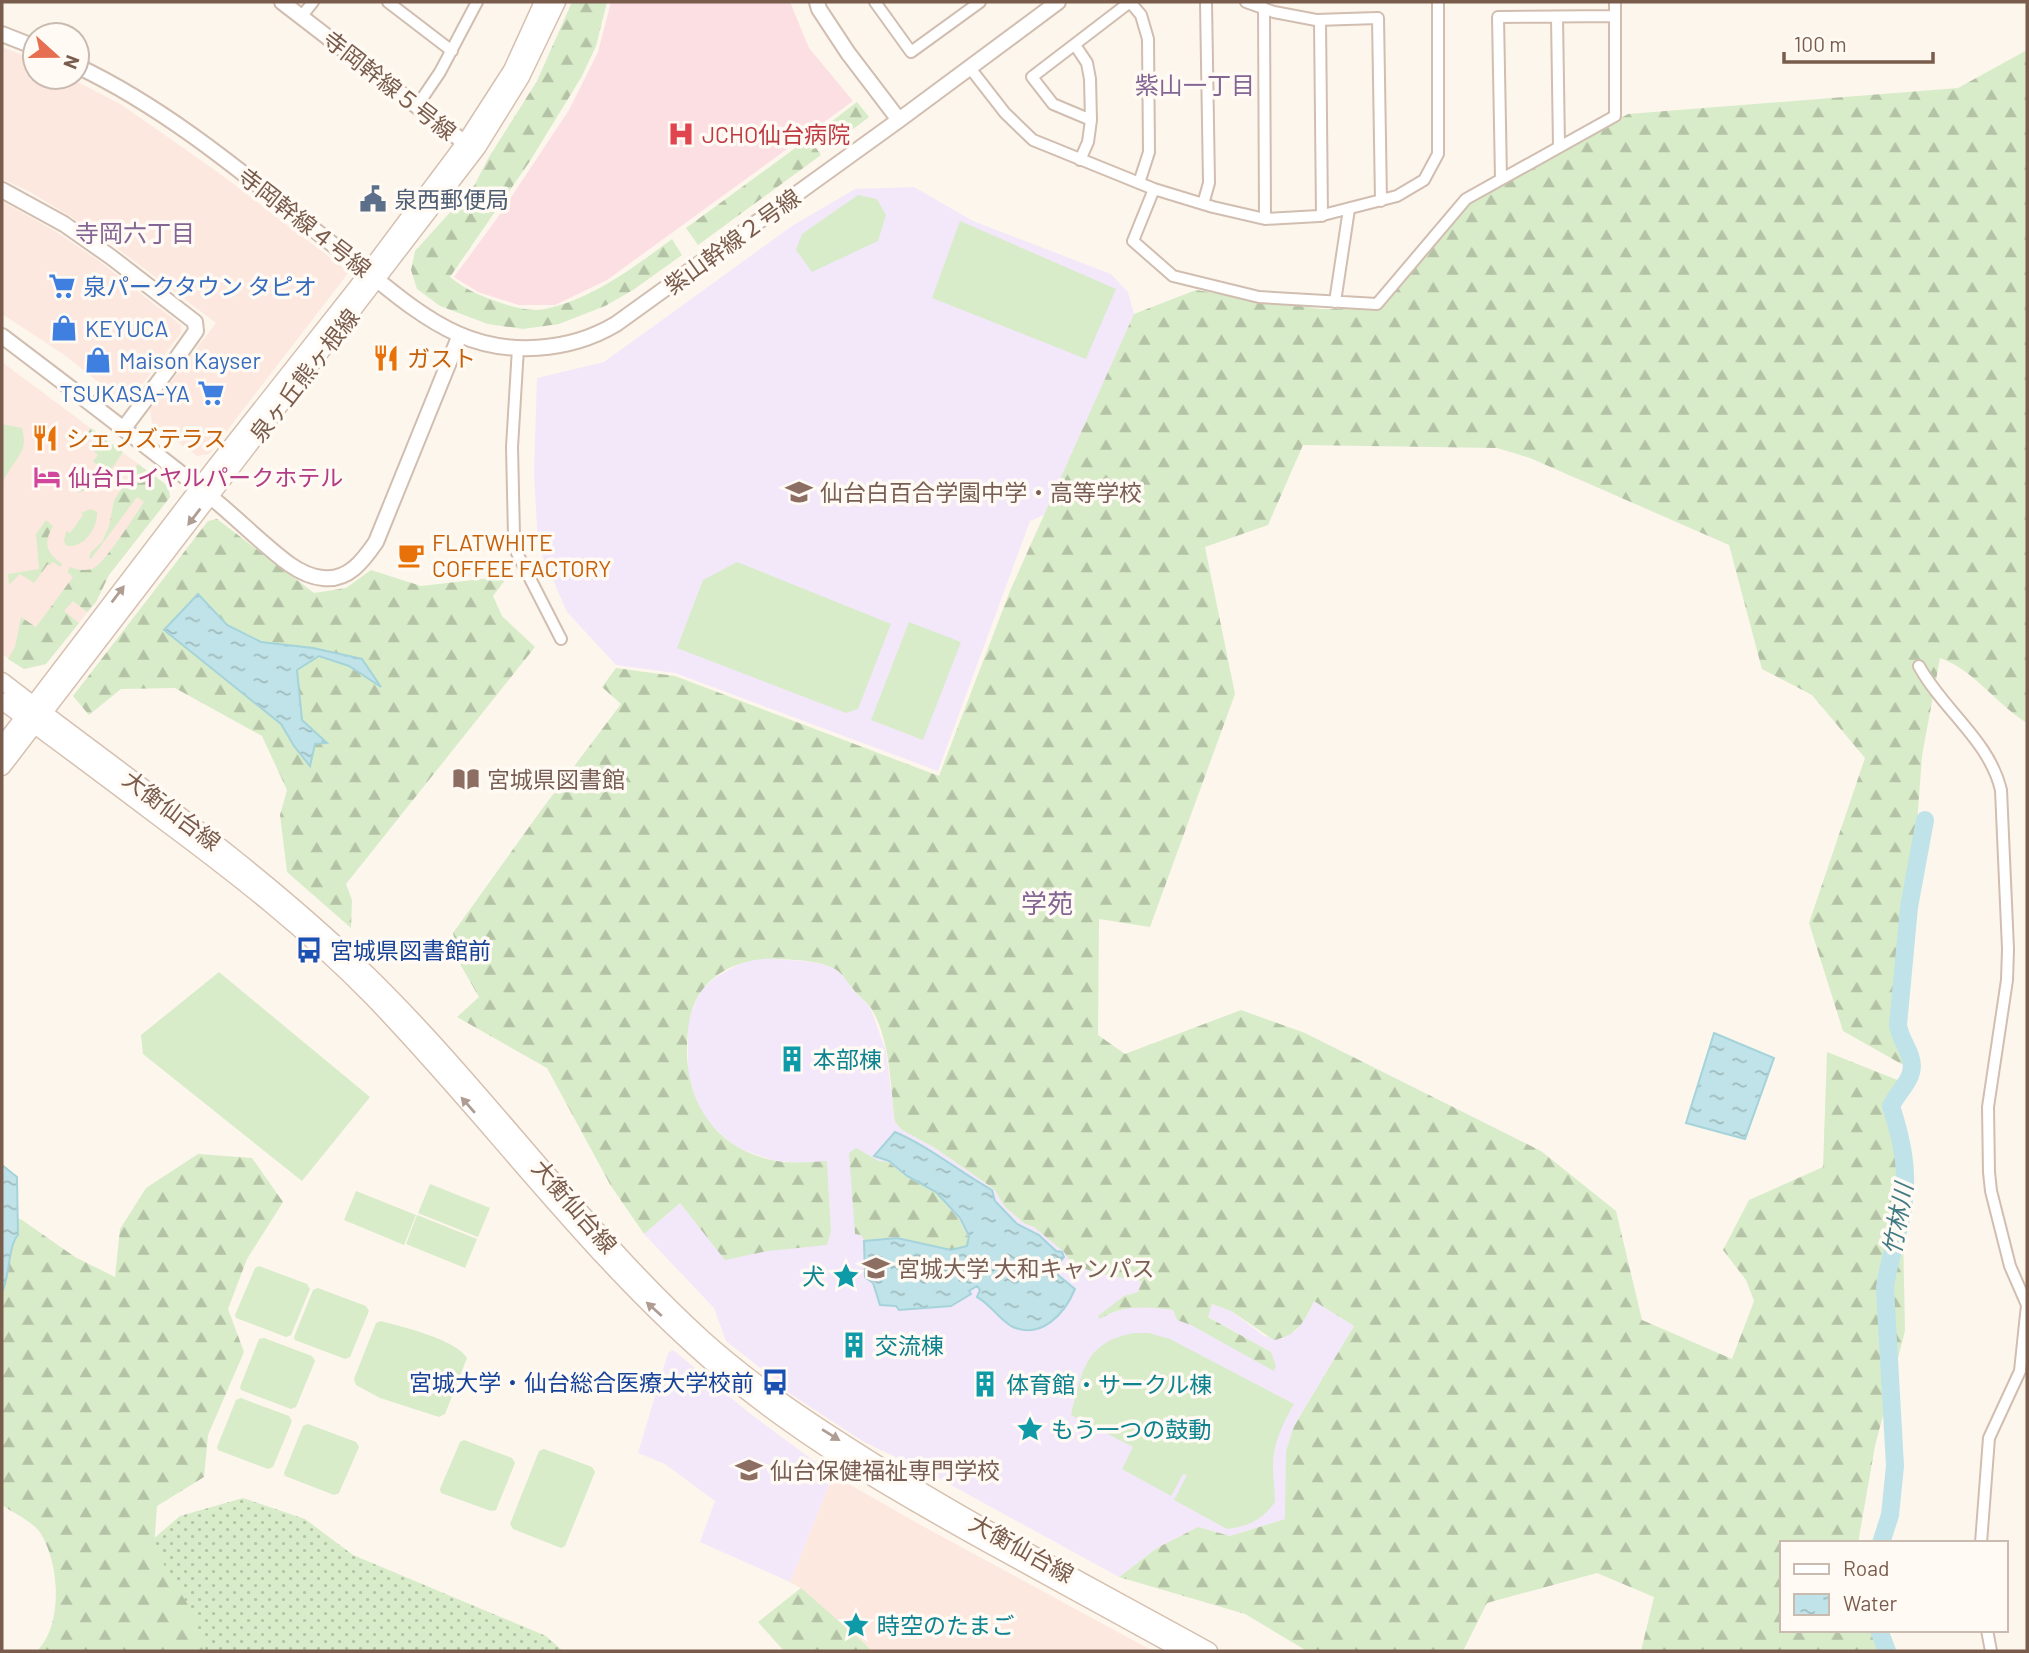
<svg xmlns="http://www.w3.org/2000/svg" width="2029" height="1653" font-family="Barlow,'Noto Sans JP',sans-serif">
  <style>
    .commercial { fill: #fde8e0 }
    .education { fill: #f3e8fa }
    .medical { fill: #fbdfe3 }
    .grass { fill: url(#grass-dots) }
    .forest { fill: url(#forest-firs); fill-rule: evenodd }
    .garden { fill: #d8ecc9 }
    .water { fill: url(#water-ripples); stroke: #a5d3da; stroke-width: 2 }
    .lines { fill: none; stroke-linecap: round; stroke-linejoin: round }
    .river { stroke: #bfe3e8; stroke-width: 18 }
    .minor-casing { stroke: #d1beb0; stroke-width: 14 }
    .tertiary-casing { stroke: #d1beb0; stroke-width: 18 }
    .secondary-casing { stroke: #d6c0b0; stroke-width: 19 }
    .minor { stroke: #fff; stroke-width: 10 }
    .tertiary { stroke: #fff; stroke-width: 14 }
    .secondary { stroke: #fff; stroke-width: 16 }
    .oneway { fill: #af9d94 }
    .labels { text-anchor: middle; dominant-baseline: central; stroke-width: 7; stroke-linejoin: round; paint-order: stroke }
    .street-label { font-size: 23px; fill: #7a5c4d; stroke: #fffaf3 }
    .health-label { font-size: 23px; fill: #be3a42; stroke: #fffaf3; text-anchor: start }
    .service-label { font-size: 23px; fill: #4e5e75; stroke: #fffaf3; text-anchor: start }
    .shop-label { font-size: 23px; fill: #366cbe; stroke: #fffaf3; text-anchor: start }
    .food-label { font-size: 23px; fill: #c56008; stroke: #fffaf3; text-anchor: start }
    .hotel-label { font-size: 23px; fill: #b23c85; stroke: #fffaf3; text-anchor: start }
    .education-label { font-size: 23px; fill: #785e54; stroke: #fffaf3; text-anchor: start }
    .transit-label { font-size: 23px; fill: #164399; stroke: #fffaf3; text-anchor: start }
    .culture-label { font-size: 23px; fill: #0d838f; stroke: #fffaf3; text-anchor: start }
    .neighbourhood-label { font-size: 24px; fill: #846695; stroke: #fffaf3 }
    .water-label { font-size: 24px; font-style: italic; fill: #437c86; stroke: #fffaf3 }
    .quarter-label { font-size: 26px; fill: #846695; stroke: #fffaf3 }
  </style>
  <defs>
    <pattern id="grass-dots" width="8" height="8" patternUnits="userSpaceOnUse" patternTransform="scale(1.75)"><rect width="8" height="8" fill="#d8ecc9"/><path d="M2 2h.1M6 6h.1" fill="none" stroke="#b4c2a5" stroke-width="1.8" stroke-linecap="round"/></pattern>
    <pattern id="forest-firs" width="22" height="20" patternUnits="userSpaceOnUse" patternTransform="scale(1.75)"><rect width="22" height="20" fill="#d8ecc9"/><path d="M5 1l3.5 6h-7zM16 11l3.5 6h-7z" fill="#b4c2a5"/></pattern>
    <pattern id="water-ripples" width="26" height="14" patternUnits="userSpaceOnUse" patternTransform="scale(1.75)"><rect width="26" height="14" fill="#bfe3e8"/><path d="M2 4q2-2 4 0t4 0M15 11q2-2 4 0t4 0" fill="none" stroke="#a0bbbe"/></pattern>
  </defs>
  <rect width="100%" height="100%" fill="#fdf6ec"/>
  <path class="commercial" d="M2,47L35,60V77H68L122,105L219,173L349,272L209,454L197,456L152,423L150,409L216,323L109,242L68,215L30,192L2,179Z
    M2,201L58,233L99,261L181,325V333L132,398L120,399L63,354L2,314Z
    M2,362L168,486L170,497L109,575L96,602L46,664L24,669L2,654Z
    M833,1475L926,1528L1153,1651H871L801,1588L790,1582Z"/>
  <path class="education" d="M914,187L973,221L1111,274L1128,292L1134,314L1056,510L1030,521L938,771L675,673L616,665L567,612L538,546L534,473L537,378L604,362L792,226L855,189Z
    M764,958L813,962L832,967L844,975L851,988L870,1007L886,1051L895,1122L902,1130L935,1148L994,1189L1005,1207L1025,1224L1034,1227L1065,1252L1074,1266L1110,1276L1142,1281L1138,1292L1124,1296L1107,1314L1136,1306L1173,1310L1177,1320L1271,1352L1207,1316L1212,1304L1231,1311L1264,1336L1282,1339L1288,1333L1295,1332L1308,1315L1314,1301L1354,1326L1294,1426L1286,1451V1519L1230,1536L1198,1527L1157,1548L1119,1577L931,1474L864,1442L789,1393L785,1387L726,1341L714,1308L644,1234L680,1203L726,1259L768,1251L831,1231L827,1162L798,1163L772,1160L743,1150L730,1142L708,1122L699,1109L688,1073V1023L694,1005L702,990L713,979L741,963Z
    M673,1350L752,1415L833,1475L790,1582L700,1542L715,1501L665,1464L638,1453L668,1353Z"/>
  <path class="medical" d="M611,2H790L809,48L853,101L607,280L555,305H519L478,292L454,277L498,217L569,110L598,52Z"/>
  <path class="grass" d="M243,1498L305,1519L353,1555L546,1636L563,1651H79L132,1557L180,1516Z"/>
  <path class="forest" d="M572,2H607L596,46L582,76L530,161L450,277C466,290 479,295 498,302C513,307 529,312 545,309C593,299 634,267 672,239L682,255L633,290L605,306L559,324L523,329L488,324L440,306L417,289L411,270L415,251L474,186L489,157L537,81Z
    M2027,50V723C1996,704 1974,670 1940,658L1922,756L1909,932L1905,1066L1843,1031L1809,923L1865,758L1812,695L1762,669L1729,545L1530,458L1497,448L1303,445L1268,525L1205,547L1235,694L1150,927L1099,919L1098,1035L1125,1054L1241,1010L1305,1033L1541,1151L1616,1211L1642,1320L1732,1359L1754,1301L1746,1280L1723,1250L1749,1200L1823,1167L1827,1052L1900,1081L1905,1331L1875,1446L1858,1543H1782V1630H1873L1882,1651H1641L1654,1597L1597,1573L1487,1603L1463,1651H1307L1245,1614L1119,1577L1157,1548L1198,1527L1230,1536L1285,1519L1286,1451L1294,1426L1354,1326L1314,1301C1305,1322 1296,1336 1274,1340L1231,1311L1212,1304L1208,1317L1271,1352L1276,1366L1274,1371L1191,1325L1177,1320L1173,1310C1147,1307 1123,1304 1100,1319L1098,1316L1124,1296L1138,1292L1142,1281L1110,1276L1074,1266L1064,1252L1034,1227L1025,1224L1005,1207L994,1189L935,1148L902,1130L895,1122C890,1085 891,1041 871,1008C866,1001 858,996 853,989C845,980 843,972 831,967C814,960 796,960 779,959C751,957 720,967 703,989C688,1008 687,1032 687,1055C689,1113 725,1155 784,1162C798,1163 813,1162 827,1161L831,1231L827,1245L768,1251L725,1260L680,1203L644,1234L611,1186L547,1068L457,1017L479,997L460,964L453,933L542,809L621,704L602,687L616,668L675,676L939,776L1010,591L1134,314L1196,290L1320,309H1381L1471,202L1628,114L1958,88Z
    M857,102L869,117L835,143L823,128Z
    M809,138L821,155L698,245L686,228Z
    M91,428L123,452C109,473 103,486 77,493L97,465L93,461L98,455L94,451L100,443L88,433Z
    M138,464L168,486L170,497L109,575L96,602L87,612L73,601L64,611L79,623L46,664L24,669L8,659L15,647L21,617L36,627L73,577L67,572L70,567C77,570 84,571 92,569C105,564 134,516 144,502L137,497L91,559L89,557L91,552L102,542L109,526L114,500Z
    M217,519L314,593L346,588L371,570L421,586L508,576L493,596L502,616L535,647L346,884L352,900L351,928L287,872L280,815L287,790L262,736L175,688L121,689L89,715L73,696L208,521ZM198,594L227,625L261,642L313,648L362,659L380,685L349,666L319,656L296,670L302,721L325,743H315L311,765L294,746L281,724L165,630Z
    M46,520L53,526C43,543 46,552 62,564L60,567L53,562L50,565L48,564L34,583L20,574L9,585L8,574L39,569L36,534Z
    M856,1148L879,1161L888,1162L907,1177L936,1193L959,1219L968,1237L967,1246L951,1250L897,1237L864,1240L861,1235L855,1234L849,1153Z
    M198,1154L252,1158L283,1202L247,1259L228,1309L244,1352L208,1435L204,1477L157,1506L154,1548L190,1608L206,1651H37C63,1625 60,1565 41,1534C34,1522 13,1513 2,1505V1211L22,1220L75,1257L115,1277L120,1229L146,1188Z
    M801,1588L865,1644L871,1651H784L758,1622Z"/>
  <path class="garden" d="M858,195L877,199L886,215L878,241L812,272L796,250L802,234Z
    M960,221L1116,289L1086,359L932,298Z
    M2,424L22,428C29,452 16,457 6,476C2,481 3,487 2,493Z
    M91,509L97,512C98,528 84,548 67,546L64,542L66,531L70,533L83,515L81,513Z
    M737,562L891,624L858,709L846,713L677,648L703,580Z
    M909,622L961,642L923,740L871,720Z
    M219,972L370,1097L302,1181L143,1054L141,1035Z
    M430,1184L490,1208L478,1237L418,1213Z
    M356,1191L416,1215L404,1245L344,1220Z
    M417,1215L477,1239L465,1268L406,1244Z
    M259,1266L307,1284L310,1289L291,1335L286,1337L236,1318L235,1315L255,1268Z
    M318,1288L366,1306L369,1311L350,1357L345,1359L295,1340L294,1337L313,1290Z
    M381,1321C403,1327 455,1339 467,1358L445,1414L439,1417L380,1398L356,1385L354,1379L376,1323Z
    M1134,1333H1149L1170,1339L1294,1404C1283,1423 1272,1445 1273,1468C1273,1479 1275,1490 1275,1502C1262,1520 1249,1526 1227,1529L1174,1500L1187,1475L1183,1474L1171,1496L1122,1469L1133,1447L1071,1415C1082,1373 1084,1342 1134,1333Z
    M264,1338L312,1356L315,1361L296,1407L291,1409L241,1390L240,1387L259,1339Z
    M241,1398L289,1416L292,1421L273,1467L268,1469L218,1450L217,1447L236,1400Z
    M308,1424L356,1442L359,1447L339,1493L334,1495L285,1476L284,1473L303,1426Z
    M464,1440L512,1458L515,1463L496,1510L491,1511L441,1493L440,1489L460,1442Z
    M544,1449L592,1467L595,1472L565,1546L561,1548L513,1529L510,1524L539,1451Z"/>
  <path class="water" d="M198,594L227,625L261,642L313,648L362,659L381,687L349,666L319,656L297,670L302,720L327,743L315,744L310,766L294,746L281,724L164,630Z
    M1714,1033L1774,1058L1745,1139L1686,1123Z
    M895,1132C930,1147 958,1171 992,1190L995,1201L1017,1224L1039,1235L1056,1251L1062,1252L1064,1257L1059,1263L1058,1275L1075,1289C1065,1313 1041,1341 1011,1326C998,1318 990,1304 977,1297L980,1290L977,1286L969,1291L971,1294L951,1306L899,1310L896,1306L880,1305L873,1283L865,1277L864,1241L897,1238L951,1250L967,1246L969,1236L960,1218L936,1192L907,1176L889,1161L874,1156Z
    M2,1165L17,1177L18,1235C8,1245 10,1277 2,1292Z"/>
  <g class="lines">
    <path class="river" d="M1881,1543L1890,1515L1895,1466L1885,1288C1888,1261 1899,1235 1903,1208C1909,1172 1902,1140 1891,1106C1899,1089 1918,1077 1910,1056C1906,1044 1900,1038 1898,1025L1909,907L1925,820
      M1879,1630L1887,1651"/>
    <g class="minor-casing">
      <path id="minor" d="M388,2L452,51
        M875,2L911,52L980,2
        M1130,2L1141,15L1148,39L1149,152L1139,183
        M1246,2L1274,12L1316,20L1378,18L1381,201
        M1264,8L1265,219
        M301,17L313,2
        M1557,17L1559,147
        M1320,20L1322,216
        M1075,45L1087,63L1090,79L1091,120L1088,142L1080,160
        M970,68L1005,113L1033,140L1154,189L1213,207L1265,219L1319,216L1397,196L1424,180L1438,154V2
        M417,106L440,72L477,2
        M1091,120L1053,104L1032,77L1130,2
        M1501,179L1498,17L1615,16
        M1154,189L1133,241L1173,276L1259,297L1377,304L1466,199L1615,116V2
        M1203,204L1209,183L1206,2
        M1335,302L1349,209
        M518,348L512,447L514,536L517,553L561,639
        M1919,666C1943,710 1989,740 2001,790L2008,949L2007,980L1988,1107L1989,1172L1991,1191L2010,1266L2027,1305L2020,1371L1989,1438L1981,1543
        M1987,1630L1991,1651"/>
    </g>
    <g class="tertiary-casing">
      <path id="tertiary" d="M282,2L465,143
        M817,2L819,9L848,53L899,120
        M2,34L35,47
        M77,66C174,112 257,185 341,251C378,279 415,315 458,334C507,356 569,352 616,324L899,120L1058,2
        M2,190L64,224L111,257L195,322L196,331L174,362
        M2,336C72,389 143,443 212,498C238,519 262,544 289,564C299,571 310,577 323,578C348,581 363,561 376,542L460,335
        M124,428L169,368"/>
    </g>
    <g class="secondary-casing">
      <path id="secondary" d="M2,681C124,775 252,863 363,970C483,1086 579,1226 703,1339C755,1386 815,1425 874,1462C983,1530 1097,1589 1209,1651
        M2,701C56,740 109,780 162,820C236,875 308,931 373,998C492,1121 592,1262 724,1373C804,1440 896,1493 988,1544C1053,1580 1118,1615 1183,1651
        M2,746L215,467L355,290L465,143L512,70L543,2
        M2,767L477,148L521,77L557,2"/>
    </g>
    <use href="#minor" class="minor"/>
    <use href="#tertiary" class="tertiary"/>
    <use href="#secondary" class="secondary"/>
  </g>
  <defs><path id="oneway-solid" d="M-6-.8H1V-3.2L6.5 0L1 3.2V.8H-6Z" transform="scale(1.75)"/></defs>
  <g class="oneway">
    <use href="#oneway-solid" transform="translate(194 517) rotate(127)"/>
    <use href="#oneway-solid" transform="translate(118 594) rotate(-53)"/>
    <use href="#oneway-solid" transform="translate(468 1105) rotate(-131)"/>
    <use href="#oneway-solid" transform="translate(654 1309) rotate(-138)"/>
    <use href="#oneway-solid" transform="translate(831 1435) rotate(32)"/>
  </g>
  <defs>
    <g id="hospital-bare" transform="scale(2.1)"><path d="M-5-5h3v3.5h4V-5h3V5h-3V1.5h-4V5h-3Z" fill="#e0444e" stroke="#fffaf3" stroke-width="2.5" paint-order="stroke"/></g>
    <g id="civic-bare" transform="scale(2.1)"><path d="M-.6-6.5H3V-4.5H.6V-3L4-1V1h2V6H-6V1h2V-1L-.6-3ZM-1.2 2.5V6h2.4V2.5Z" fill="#5c6f8a" stroke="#fffaf3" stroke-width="2.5" paint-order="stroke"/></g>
    <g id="supermarket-bare" transform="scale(2.1)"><path d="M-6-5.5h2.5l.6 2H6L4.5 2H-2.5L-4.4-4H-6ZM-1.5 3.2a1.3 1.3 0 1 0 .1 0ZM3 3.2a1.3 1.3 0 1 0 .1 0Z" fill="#3f7fe0" stroke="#fffaf3" stroke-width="2.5" paint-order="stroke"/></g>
    <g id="shop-bare" transform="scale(2.1)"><path d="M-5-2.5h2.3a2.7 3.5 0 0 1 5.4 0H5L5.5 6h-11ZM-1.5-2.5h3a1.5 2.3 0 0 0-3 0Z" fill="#3f7fe0" stroke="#fffaf3" stroke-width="2.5" paint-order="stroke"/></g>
    <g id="restaurant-bare" transform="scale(2.1)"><path d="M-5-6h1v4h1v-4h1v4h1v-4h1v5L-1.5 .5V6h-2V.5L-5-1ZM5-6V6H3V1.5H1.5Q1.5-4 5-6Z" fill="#e8710a" stroke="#fffaf3" stroke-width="2.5" paint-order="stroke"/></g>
    <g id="hotel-bare" transform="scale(2.1)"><path d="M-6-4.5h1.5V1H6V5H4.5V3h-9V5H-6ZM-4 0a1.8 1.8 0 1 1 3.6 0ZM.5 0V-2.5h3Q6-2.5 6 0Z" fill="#d1479c" stroke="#fffaf3" stroke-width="2.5" paint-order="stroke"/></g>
    <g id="school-bare" transform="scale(2.1)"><path d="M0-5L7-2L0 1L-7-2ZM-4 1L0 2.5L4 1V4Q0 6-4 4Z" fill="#8d6e63" stroke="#fffaf3" stroke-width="2.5" paint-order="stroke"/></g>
    <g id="cafe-bare" transform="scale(2.1)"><path d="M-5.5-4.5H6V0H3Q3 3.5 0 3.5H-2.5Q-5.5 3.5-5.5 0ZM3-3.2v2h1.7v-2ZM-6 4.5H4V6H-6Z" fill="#e8710a" stroke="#fffaf3" stroke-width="2.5" paint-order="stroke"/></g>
    <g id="library-bare" transform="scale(2.1)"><path d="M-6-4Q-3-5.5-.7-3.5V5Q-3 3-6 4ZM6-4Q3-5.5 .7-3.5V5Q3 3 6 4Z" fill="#8d6e63" stroke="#fffaf3" stroke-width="2.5" paint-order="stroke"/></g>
    <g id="bus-bare" transform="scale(2.1)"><path d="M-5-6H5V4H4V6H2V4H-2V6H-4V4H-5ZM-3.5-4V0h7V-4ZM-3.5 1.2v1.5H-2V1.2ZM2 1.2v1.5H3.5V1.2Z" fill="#1a4fb4" stroke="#fffaf3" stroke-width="2.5" paint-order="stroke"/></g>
    <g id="building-bare" transform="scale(2.1)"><path d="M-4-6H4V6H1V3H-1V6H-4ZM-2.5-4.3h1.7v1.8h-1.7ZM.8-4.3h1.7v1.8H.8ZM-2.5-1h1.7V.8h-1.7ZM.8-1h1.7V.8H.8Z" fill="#0f9aa8" stroke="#fffaf3" stroke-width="2.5" paint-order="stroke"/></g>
    <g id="university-bare" transform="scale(2.1)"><path d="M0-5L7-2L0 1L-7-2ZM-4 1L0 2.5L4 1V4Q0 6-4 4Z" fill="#8d6e63" stroke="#fffaf3" stroke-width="2.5" paint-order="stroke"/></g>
    <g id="sight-bare" transform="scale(2.1)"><path d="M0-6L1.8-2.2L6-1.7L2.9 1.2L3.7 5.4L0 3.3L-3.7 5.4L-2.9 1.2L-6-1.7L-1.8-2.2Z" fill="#0f9aa8" stroke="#fffaf3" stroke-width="2.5" paint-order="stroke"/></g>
  </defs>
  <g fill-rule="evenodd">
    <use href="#hospital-bare" x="681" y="134"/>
    <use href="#civic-bare" x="373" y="199"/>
    <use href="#supermarket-bare" x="62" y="286"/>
    <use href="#shop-bare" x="64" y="328"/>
    <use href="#restaurant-bare" x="386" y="358"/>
    <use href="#shop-bare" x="98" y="360"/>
    <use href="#supermarket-bare" x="211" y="393"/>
    <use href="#restaurant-bare" x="45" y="438"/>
    <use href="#hotel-bare" x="47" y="477"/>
    <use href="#school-bare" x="799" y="492"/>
    <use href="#cafe-bare" x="411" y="555"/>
    <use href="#library-bare" x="466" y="779"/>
    <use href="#bus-bare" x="309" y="950"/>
    <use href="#building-bare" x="792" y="1059"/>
    <use href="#university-bare" x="876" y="1268"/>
    <use href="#sight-bare" x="846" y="1276"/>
    <use href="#building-bare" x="854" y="1345"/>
    <use href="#bus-bare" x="775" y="1382"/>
    <use href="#building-bare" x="985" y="1384"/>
    <use href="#sight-bare" x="1030" y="1429"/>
    <use href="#university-bare" x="749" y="1470"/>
    <use href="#sight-bare" x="856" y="1625"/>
  </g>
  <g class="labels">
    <g class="street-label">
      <text transform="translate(390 85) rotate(38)">寺岡幹線５号線</text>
      <text transform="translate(305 222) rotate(38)">寺岡幹線４号線</text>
      <text transform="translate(732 241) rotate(-36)">紫山幹線２号線</text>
      <text transform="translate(304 375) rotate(-52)">泉ヶ丘熊ヶ根線</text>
      <text transform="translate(172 810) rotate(37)">大衡仙台線</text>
      <text transform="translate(575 1206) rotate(49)">大衡仙台線</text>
      <text transform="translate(1022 1548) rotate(29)">大衡仙台線</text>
    </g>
    <g class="health-label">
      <text x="702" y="134">JCHO仙台病院</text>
    </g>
    <g class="service-label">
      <text x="394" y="199">泉西郵便局</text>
    </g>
    <g class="shop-label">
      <text x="83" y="286">泉パークタウン タピオ</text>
      <text x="85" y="328">KEYUCA</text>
      <text x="119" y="360">Maison Kayser</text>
      <text x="190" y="393" text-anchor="end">TSUKASA-YA</text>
    </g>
    <g class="food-label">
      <text x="407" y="358">ガスト</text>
      <text x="66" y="438">シェフズテラス</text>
      <text x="432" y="542">FLATWHITE<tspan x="432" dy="26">COFFEE FACTORY</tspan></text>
    </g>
    <g class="hotel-label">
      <text x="68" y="477">仙台ロイヤルパークホテル</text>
    </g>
    <g class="education-label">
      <text x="820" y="492">仙台白百合学園中学・高等学校</text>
      <text x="487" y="779">宮城県図書館</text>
      <text x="897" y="1268">宮城大学 大和キャンパス</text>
      <text x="770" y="1470">仙台保健福祉専門学校</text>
    </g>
    <g class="transit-label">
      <text x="330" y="950">宮城県図書館前</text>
      <text x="754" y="1382" text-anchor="end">宮城大学・仙台総合医療大学校前</text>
    </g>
    <g class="culture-label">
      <text x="813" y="1059">本部棟</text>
      <text x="825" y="1276" text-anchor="end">犬</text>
      <text x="875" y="1345">交流棟</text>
      <text x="1006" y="1384">体育館・サークル棟</text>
      <text x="1051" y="1429">もう一つの鼓動</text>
      <text x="877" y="1625">時空のたまご</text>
    </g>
    <g class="neighbourhood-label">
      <text x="1195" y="84">紫山一丁目</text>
      <text x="135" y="232">寺岡六丁目</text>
    </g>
    <g class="water-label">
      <text transform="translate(1897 1219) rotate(-80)">竹林川</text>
    </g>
    <g class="quarter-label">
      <text x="1047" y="902">学苑</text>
    </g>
  </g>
  <rect width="2029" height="1653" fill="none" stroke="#7a5c4d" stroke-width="7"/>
  <rect x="1780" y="1541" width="228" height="91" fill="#fffaf3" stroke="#cabbb1" stroke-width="2"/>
  <rect x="1794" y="1564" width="35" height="10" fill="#ffffff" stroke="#cabbb1" stroke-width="2"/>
  <text x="1843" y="1576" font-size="21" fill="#7a5c4d">Road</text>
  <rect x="1794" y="1594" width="35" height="21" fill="url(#water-ripples)" stroke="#cabbb1" stroke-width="2"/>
  <text x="1843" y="1611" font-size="21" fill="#7a5c4d">Water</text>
  <g transform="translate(56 56) rotate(111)"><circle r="33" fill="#fffaf3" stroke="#cabbb1" stroke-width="2"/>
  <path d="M0-5L12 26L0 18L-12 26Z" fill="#e76f51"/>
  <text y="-10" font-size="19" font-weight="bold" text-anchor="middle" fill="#7a5c4d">N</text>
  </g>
  <path d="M1784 52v10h149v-10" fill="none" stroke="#7a5c4d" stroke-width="3.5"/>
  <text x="1794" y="52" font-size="21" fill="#7a5c4d" stroke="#fffaf3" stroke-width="5" paint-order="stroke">100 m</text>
</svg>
